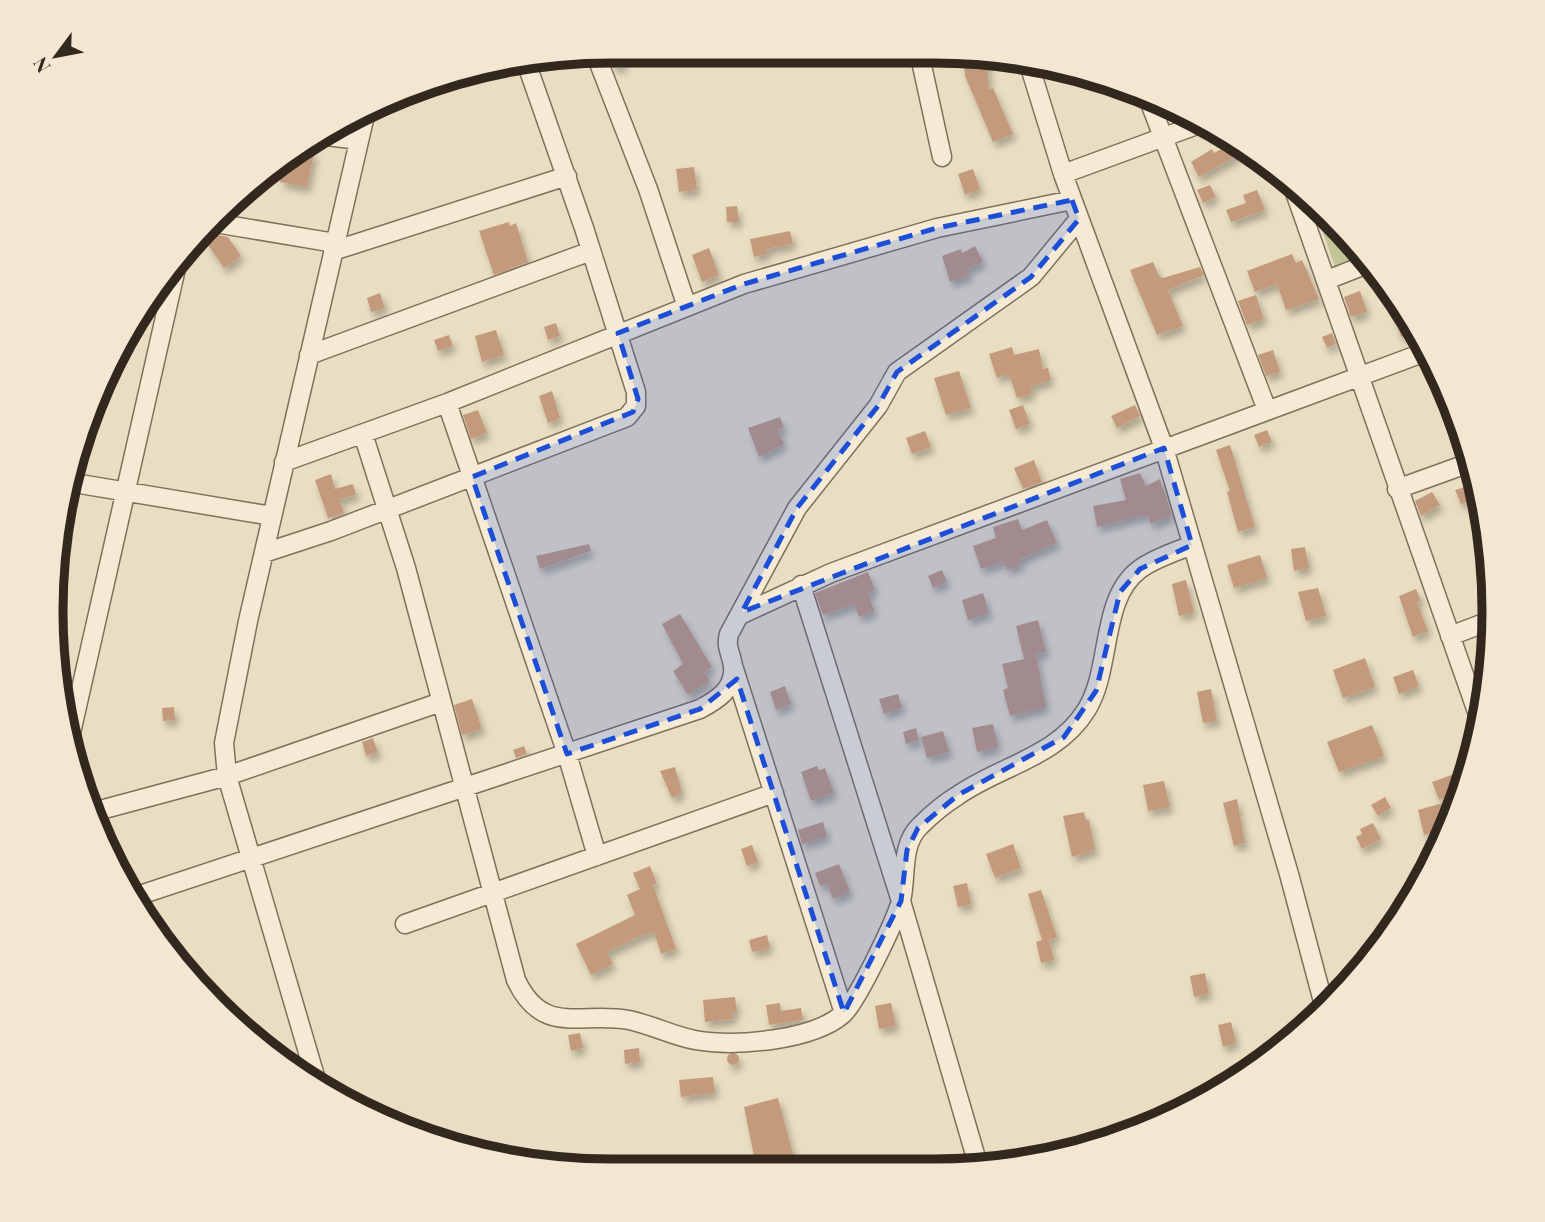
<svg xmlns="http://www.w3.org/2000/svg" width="1545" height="1222" font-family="'Playfair Display',serif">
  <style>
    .green { fill: #c1c697 }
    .building { fill: #c49a7b; filter: url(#shadow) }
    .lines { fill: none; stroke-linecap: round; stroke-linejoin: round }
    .minor-casing { stroke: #826f5b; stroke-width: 21 }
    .minor { stroke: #f5ebd4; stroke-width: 18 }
    .marked { fill: #1d4ed8; fill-opacity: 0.2; stroke: #1d4ed8; stroke-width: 5; stroke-dasharray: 14 9; stroke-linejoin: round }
    .rim { fill: none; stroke: #33281e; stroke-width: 9 }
  </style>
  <defs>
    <filter id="shadow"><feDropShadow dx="3.5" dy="6" stdDeviation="3.5" flood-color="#0004"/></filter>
  </defs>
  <rect width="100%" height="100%" fill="#e9dec2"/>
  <path class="green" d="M1312,201L1361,260L1336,270Z"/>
  <path class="building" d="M963,52L987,55L989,90L993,88L1013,134L993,142L965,76Z
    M621,54L625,65L614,68L610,57Z
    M1233,143L1238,155L1199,177L1191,162L1212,149L1214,153Z
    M301,149L314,152L307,187L280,182L284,162Z
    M694,167L697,190L679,192L676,169Z
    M973,169L980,189L965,195L958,174Z
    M1210,185L1216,197L1203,203L1197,190Z
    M1257,190L1265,210L1231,222L1226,210L1246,203L1243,195Z
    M737,206L739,222H727L726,207Z
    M509,222L510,226L516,223L528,262L494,275L479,231Z
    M790,231L793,244L766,249L767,254L754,257L750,239Z
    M217,235L228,237L241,256L224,268L206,242Z
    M975,246L983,262L967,269L969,276L950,282L942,256L961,249L962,253Z
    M709,248L719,275L702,282L692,255Z
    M1292,254L1296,263L1302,260L1319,299L1286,310L1277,284L1255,292L1247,271Z
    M1153,262L1159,276L1163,278L1200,267L1204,275L1168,290L1183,326L1157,335L1130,270Z
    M1385,290L1412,322L1419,331L1401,337Z
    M1360,291L1367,312L1351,317L1344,297Z
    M380,293L385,308L371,312L367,298Z
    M1256,295L1264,319L1247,325L1238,301Z
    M556,323L560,336L548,340L544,327Z
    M496,330L504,355L482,362L475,336Z
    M1332,333L1336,344L1327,348L1322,337Z
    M449,335L453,346L438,351L434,340Z
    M1012,347L1014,355L1039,349L1043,369L1048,368L1051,380L1030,387L1032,394L1017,398L1009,374L997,378L989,354Z
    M1273,350L1280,372L1266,376L1258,355Z
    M959,371L971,408L946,415L934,378Z
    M552,391L560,418L548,423L539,396Z
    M1023,405L1030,424L1016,429L1009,410Z
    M1135,405L1140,416L1117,428L1111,416Z
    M478,410L487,433L471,439L463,415Z
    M780,417L784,428L778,430L784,444L759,457L748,428Z
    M1267,430L1272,442L1259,447L1254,435Z
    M925,431L931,447L912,454L906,438Z
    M1230,445L1255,527L1238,532L1227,492L1230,491L1216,450Z
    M1034,460L1042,482L1023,489L1014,468Z
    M1140,473L1146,486L1160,479L1172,515L1151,524L1147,514L1097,527L1093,506L1126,500L1120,479Z
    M331,474L335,489L353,484L356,495L339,499L344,513L328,518L315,480Z
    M1465,487L1471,502L1461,504L1455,490Z
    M1432,492L1440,505L1421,516L1415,501Z
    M1018,519L1022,530L1047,520L1057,543L1020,559L1021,565L1007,570L1004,561L981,569L973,546L996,538L993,527Z
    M589,544L591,551L540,569L536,556Z
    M1305,547L1309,568L1294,571L1291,549Z
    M1260,555L1267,578L1234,588L1227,565Z
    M942,570L947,582L933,588L928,576Z
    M868,572L875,590L868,593L874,611L859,617L854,604L823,615L815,593Z
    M1186,580L1194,612L1179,616L1172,584Z
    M1318,588L1326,616L1306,621L1298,592Z
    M1416,589L1421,601L1417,602L1428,631L1413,637L1399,596Z
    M983,593L989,613L968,620L962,600Z
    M680,614L712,667L704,672L710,681L688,695L673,671L683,664L662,624Z
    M1038,620L1046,652L1036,654L1046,707L1010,716L1003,690L1008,688L1002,664L1024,659L1016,626Z
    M1365,658L1375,687L1343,698L1333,670Z
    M1413,670L1419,686L1399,694L1393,677Z
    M785,686L791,704L776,710L770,692Z
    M1211,689L1217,721L1203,723L1197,692Z
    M898,694L902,708L884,714L879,699Z
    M472,699L482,729L462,735L454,705Z
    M174,707L175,720L163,721L162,708Z
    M993,724L998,747L977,752L972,728Z
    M1372,725L1384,756L1339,772L1327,742Z
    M916,728L919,740L906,744L903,732Z
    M943,731L949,752L927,758L921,737Z
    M373,738L378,753L366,756L362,742Z
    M524,746L527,754L516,758L513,750Z
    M817,766L819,770L825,768L834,793L811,801L801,772Z
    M675,767L682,793L672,798L660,771Z
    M1471,768L1461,792L1439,800L1432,782Z
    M1164,781L1170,807L1148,811L1143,785Z
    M1385,797L1391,808L1378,816L1371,805Z
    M1237,799L1245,843L1234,846L1223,803Z
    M1446,802L1451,820L1448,829L1424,835L1418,810Z
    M1084,812L1086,820H1089L1095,850L1072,857L1063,816Z
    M823,822L827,836L802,844L798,830Z
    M1373,823L1381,839L1362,849L1356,837L1362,834L1360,829Z
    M1013,844L1021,868L995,878L986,854Z
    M752,845L758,862L747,866L741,849Z
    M839,864L850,892L833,899L827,884L820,886L815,873Z
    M650,866L657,884L653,885L676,949L661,954L654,932L643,935L607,952L613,964L591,975L576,944L635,915L627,895L640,889L633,873Z
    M967,883L971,904L958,907L953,886Z
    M1041,890L1057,937L1049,940L1054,960L1041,963L1036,942L1042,940L1028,894Z
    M767,935L770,948L752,952L749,940Z
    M202,973L218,1005L217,1006L189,979Z
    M1205,973L1209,994L1194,997L1190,976Z
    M735,997L737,1012H732L733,1019L705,1022L703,1000Z
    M780,1003L781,1011L801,1008L803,1020L769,1025L766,1005Z
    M891,1003L896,1026L879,1029L875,1006Z
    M1231,1022L1236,1043L1223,1047L1218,1025Z
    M580,1033L583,1048L571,1051L568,1035Z
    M639,1048L640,1062L625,1064L624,1050Z
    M727 1059a6 6 0 1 1 12 0a6 6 0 1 1-12 0Z
    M713,1077L715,1093L681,1097L679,1080Z
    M778,1098L795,1161L756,1166L744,1107Z"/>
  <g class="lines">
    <g class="minor-casing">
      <path id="minor" d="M919,52L942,157
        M595,53L648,189L687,307
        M1029,64L1063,174L1164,448L1289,874L1325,1009
        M1147,95L1267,410
        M319,135L359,140
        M1063,174L1205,122
        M1291,181L1481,723
        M209,222L335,243
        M333,251L567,176
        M1327,280L1365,265
        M309,355L591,251
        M1439,374L1479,494
        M447,403L567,754L597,856
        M363,434L406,568L516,980C543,1037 580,1011 629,1020C652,1025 673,1036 695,1040C734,1047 812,1041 843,1014C857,1001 895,922 901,901C907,877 900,845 920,826C931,815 944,804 957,796C1001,765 1057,758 1087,709C1112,668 1100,598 1140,569C1155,558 1175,552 1192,545
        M284,462L447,403L744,284L937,228L1072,200
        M68,482L272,516
        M1397,489L1472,462
        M264,553L331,531L627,417L636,406V392L584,228L526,62
        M801,585L901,901L979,1168
        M740,615L831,573L1428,351
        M1450,636L1492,620
        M734,669L844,1013
        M76,772L71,733L177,264
        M93,812L227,776L441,702
        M131,898L700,709C717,700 735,689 733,667C732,654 725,648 729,634L797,508L878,406L897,372L1031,277L1079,219
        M405,924L774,793
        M317,1083L227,776L224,743L248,621L366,111"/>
    </g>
    <use href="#minor" class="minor"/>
  </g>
  <path class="marked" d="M1072,200L1079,219L1031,277L897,372L878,406L797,508L742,612L1164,448L1192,545L1140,569L1120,592L1096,691L1064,737L958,795L918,828L907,850L901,901L844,1013L737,679L700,709L567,754L472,477L633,412L638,399L618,333L744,284L937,228Z"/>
  <path d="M0 0H1545V1222H0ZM611 63H934A548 548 0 0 1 1482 611V611A548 548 0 0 1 934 1159H611A548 548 0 0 1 63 611V611A548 548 0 0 1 611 63Z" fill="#f2e8d1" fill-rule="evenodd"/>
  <path class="rim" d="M611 63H934A548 548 0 0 1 1482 611V611A548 548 0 0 1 934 1159H611A548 548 0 0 1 63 611V611A548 548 0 0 1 611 63Z"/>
  <g transform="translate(56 56) rotate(238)" stroke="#f2e8d1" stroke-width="5" paint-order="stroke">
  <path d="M0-5L12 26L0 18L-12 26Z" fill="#33281e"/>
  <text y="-10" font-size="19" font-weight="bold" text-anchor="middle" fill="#33281e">N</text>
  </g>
</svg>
